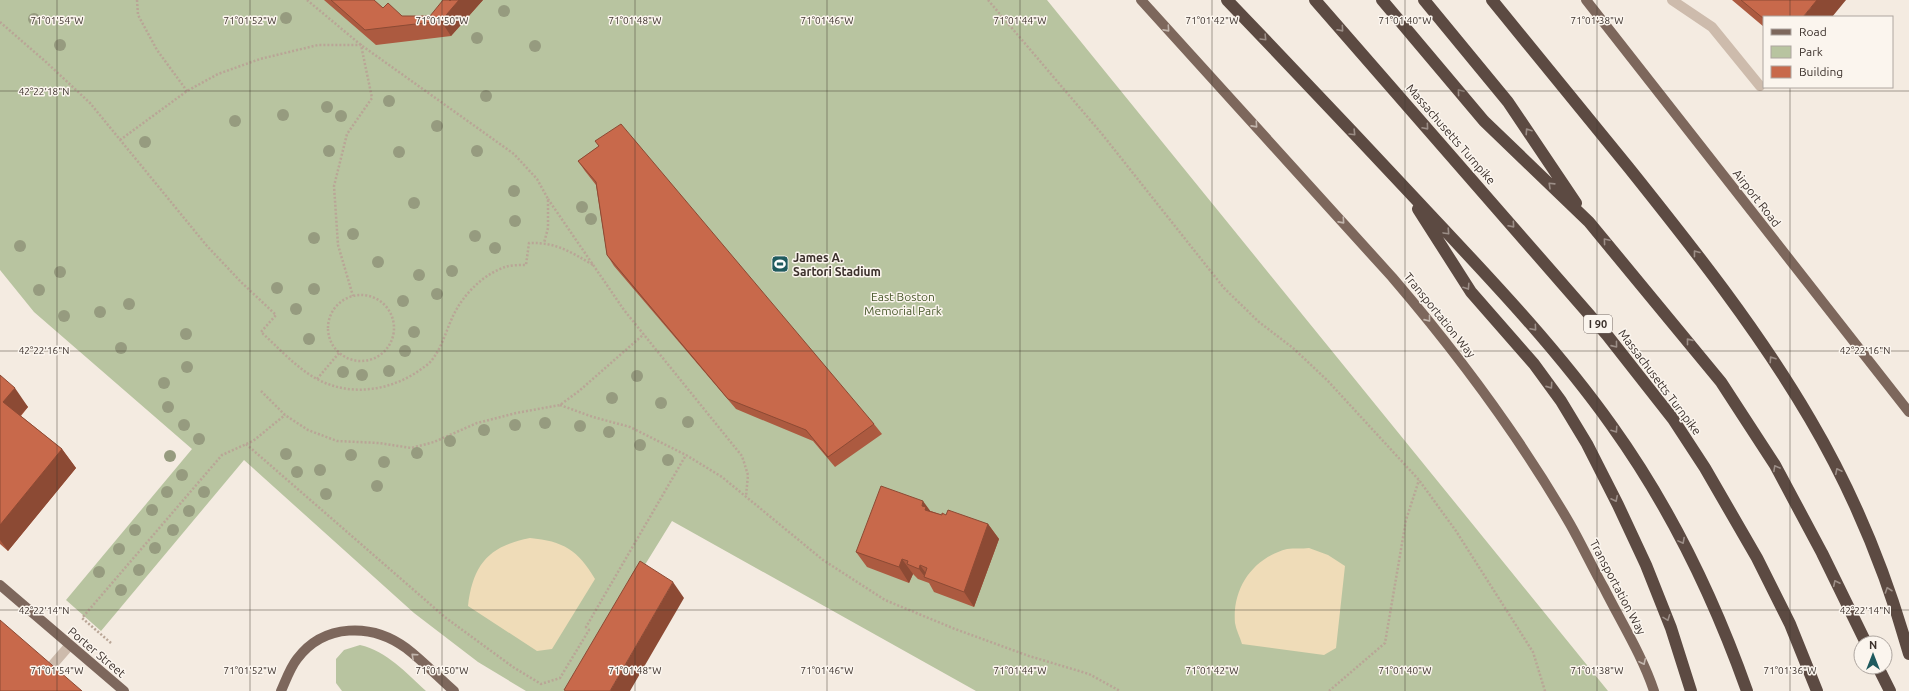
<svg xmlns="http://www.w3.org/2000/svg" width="1909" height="691" font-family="Ubuntu,sans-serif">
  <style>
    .green { fill: #b8c4a0 }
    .sand { fill: #efdcb8 }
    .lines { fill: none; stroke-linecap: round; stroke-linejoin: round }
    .path { stroke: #b9a596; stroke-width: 2.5; stroke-dasharray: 2 2; stroke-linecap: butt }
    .minor { stroke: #cdbbac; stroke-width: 10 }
    .major { stroke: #7d675c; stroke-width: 10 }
    .highway { stroke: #5c4a42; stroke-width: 12 }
    .tree { fill: #969b7f }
    .wall { fill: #ac5a40 }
    .shaded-wall { fill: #8c4a34 }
    .building { fill: #c8694b; stroke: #8c4a34 }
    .oneway { stroke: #c2b5ac }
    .oneway2 { stroke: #9c8e87 }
    .ticks { fill: none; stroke: #3b302b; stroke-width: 1; stroke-opacity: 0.45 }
    .labels { text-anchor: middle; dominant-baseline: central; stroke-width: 3; stroke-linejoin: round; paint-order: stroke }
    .shield { fill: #fbf5ee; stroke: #756b66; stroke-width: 1 }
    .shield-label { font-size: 11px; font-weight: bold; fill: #3b302b }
    .street-label { font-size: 12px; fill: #3b302b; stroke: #fbf5ee }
    .poi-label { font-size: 12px; font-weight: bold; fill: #3b302b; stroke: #fbf5ee; text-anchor: start }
    .park-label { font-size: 12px; fill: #4a5a2e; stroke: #fbf5ee }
    .ticks-label { font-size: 10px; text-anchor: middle; fill: #3b302b; stroke: #fbf5ee; stroke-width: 3; stroke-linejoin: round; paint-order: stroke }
  </style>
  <rect width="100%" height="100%" fill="#f4ebe1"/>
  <path class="green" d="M0,0H1047L1608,691H976L672,521L567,691H526L478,662L414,613L244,460L101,631L66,600L192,449L34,312L0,270Z
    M360,645C387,651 406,673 426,691H342L336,683V659L344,650Z"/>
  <path class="sand" d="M530,538C563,541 578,550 595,579L552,649L537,651L468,606C473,564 489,546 530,538Z
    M1309,548L1328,555L1345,566L1336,648L1324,655L1242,644C1240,637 1236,630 1235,623C1232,588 1253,558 1287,549C1294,548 1302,549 1309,548Z"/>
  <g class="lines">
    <path class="path" d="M137,0L138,15L157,50L187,91
      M307,0L361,45L514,154L537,179L548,199V228L544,243
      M988,0L1102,134L1224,288L1259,322L1293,348L1327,380L1419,480L1456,531L1533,652L1545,691
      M0,22L46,62L90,103L207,246L241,282L276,315L261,332C278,347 296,368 317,379C350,397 390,391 420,370C424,367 429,364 432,360C442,347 446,331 453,316C463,295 482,275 505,267C511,265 519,265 526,265L529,243C556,242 571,252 593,265
      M120,140L187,91L218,74L260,59L318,45H361L372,98L347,134L334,186L338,245L353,296
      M548,199L624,310L742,456L748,475L746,496
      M328 328a33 33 0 1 1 66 0a33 33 0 1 1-66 0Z
      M317,379L339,353
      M261,391L285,415L308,430L337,441L379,443L411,448L434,442L477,423L516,413L560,405L579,391L644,334
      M560,405L593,417L630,427L686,455L722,477L823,560L885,600L955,629L1029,656L1089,674L1120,691
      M246,444L446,618L513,667L541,684L560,678L589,630L586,627L686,455
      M111,643L82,618L222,455L253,441L285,415
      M1329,691L1385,643L1406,520L1419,480"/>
    <path class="minor" d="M1672,0L1712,27L1760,86
      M49,669L69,646"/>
    <path class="major" d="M1141,0L1392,277C1458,354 1519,436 1570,524C1582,545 1592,567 1604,588C1621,622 1642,655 1654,691
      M1586,0L1909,412
      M0,585L124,691
      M281,691C286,680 290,668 297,659C324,623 372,623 406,648C423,661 438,677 454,691"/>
    <path class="highway" d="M1227,0C1298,74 1368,148 1438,223C1499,288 1560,353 1612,426C1670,507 1714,598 1747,691
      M1315,0L1607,335L1673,419L1705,468L1757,558L1790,624L1817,691
      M1382,0L1484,121L1589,222L1721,382L1775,465L1822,553L1866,643
      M1424,0L1508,102L1576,203
      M1492,0C1538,56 1583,112 1629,168C1693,248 1758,330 1810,419C1853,492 1886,572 1909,654
      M1418,209L1471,292L1534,364L1561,401L1587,444L1618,505L1646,565L1671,628L1691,691
      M1878,667L1890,691"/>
  </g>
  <g class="tree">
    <circle cx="504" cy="11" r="6"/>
    <circle cx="286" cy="18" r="6"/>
    <circle cx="34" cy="19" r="6"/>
    <circle cx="477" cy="38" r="6"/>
    <circle cx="60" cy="45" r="6"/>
    <circle cx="535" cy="46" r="6"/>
    <circle cx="486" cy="96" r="6"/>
    <circle cx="389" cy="101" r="6"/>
    <circle cx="327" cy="107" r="6"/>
    <circle cx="283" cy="115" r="6"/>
    <circle cx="341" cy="116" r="6"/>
    <circle cx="235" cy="121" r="6"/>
    <circle cx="437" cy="126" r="6"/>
    <circle cx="145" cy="142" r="6"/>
    <circle cx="329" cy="151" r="6"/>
    <circle cx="477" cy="151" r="6"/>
    <circle cx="399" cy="152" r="6"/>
    <circle cx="514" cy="191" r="6"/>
    <circle cx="414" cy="203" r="6"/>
    <circle cx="582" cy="207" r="6"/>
    <circle cx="591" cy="219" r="6"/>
    <circle cx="515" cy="221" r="6"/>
    <circle cx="353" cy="234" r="6"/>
    <circle cx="475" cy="236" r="6"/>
    <circle cx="314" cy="238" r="6"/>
    <circle cx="20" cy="246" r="6"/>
    <circle cx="495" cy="248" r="6"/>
    <circle cx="378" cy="262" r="6"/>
    <circle cx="452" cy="271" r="6"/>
    <circle cx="60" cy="272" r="6"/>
    <circle cx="419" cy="275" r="6"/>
    <circle cx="277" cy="288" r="6"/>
    <circle cx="314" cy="289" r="6"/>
    <circle cx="39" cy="290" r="6"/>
    <circle cx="437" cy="294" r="6"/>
    <circle cx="403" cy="301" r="6"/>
    <circle cx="129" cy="304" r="6"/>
    <circle cx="296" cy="309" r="6"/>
    <circle cx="100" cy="312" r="6"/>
    <circle cx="64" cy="316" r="6"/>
    <circle cx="414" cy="332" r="6"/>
    <circle cx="186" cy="334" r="6"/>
    <circle cx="309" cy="339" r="6"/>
    <circle cx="121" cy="348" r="6"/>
    <circle cx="405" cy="351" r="6"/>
    <circle cx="187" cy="367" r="6"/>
    <circle cx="389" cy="371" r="6"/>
    <circle cx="343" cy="372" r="6"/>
    <circle cx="362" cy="375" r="6"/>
    <circle cx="637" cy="376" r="6"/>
    <circle cx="164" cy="383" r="6"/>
    <circle cx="612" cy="398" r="6"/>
    <circle cx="661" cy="403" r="6"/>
    <circle cx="168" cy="407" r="6"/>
    <circle cx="688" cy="422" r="6"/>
    <circle cx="545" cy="423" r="6"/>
    <circle cx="184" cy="425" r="6"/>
    <circle cx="515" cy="425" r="6"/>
    <circle cx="580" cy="426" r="6"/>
    <circle cx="484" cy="430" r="6"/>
    <circle cx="609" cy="432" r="6"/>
    <circle cx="199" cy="439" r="6"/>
    <circle cx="450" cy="441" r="6"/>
    <circle cx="640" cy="445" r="6"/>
    <circle cx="417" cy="453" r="6"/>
    <circle cx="286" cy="454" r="6"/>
    <circle cx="351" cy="455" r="6"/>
    <circle cx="170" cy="456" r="6"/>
    <circle cx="668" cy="460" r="6"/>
    <circle cx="384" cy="462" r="6"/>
    <circle cx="320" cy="470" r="6"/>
    <circle cx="297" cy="472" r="6"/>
    <circle cx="182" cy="475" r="6"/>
    <circle cx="377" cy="486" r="6"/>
    <circle cx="167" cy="492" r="6"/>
    <circle cx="204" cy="492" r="6"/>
    <circle cx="326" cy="494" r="6"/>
    <circle cx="152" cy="510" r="6"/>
    <circle cx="189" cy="511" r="6"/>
    <circle cx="135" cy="530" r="6"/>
    <circle cx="173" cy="530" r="6"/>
    <circle cx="155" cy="548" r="6"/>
    <circle cx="119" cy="549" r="6"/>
    <circle cx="139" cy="570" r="6"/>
    <circle cx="99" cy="572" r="6"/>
    <circle cx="121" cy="590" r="6"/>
  </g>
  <path class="wall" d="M324,0H374L383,8L402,16H430L451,0H483L451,36L376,45Z
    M1732,0H1846L1764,17V27Z
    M595,141L874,424L882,434L835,467L813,441L736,409L614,266L607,255L596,185L585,171L578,161L599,146Z
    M0,375L28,407L21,416L62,449L76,468L8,551L0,544Z
    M931,511L942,515H946L988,524L999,539L974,607L934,592L929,583L918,579L913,574L909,583L867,567L856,552Z"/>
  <path class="shaded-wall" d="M459,0H483L451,36L441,21Z
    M1817,0H1846L1832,17H1803Z
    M15,388L28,407L16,420L3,402Z
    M62,449L76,468L8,551L0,540V525Z
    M923,501L934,516L936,525L922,506Z
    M988,524L999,539L974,607L964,592Z
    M902,559L913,574L909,583L899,567Z
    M920,565L930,579L925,577L919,569Z
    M673,582L684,598L630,691H610Z"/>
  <path class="building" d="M331,0H374L383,8L388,3L402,16H430L443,0H449L450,1L451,0H459L441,21L365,30Z
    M1741,0H1817L1803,17H1764V19Z
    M621,124L874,424L828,457L806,430L728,399L607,255L596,182L578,161L599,146L595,141Z
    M0,375L15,388L3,402L62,449L0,525Z
    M881,486L923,501L922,506L926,507L925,510L942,515V513L946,515L948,510L988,524L964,592L924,577L927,568L920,565L919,569L907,564L908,561L902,559L899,567L856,552Z
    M640,561L673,582L610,691H566L564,690Z
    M0,620L82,691H0Z"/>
  <defs><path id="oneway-chevron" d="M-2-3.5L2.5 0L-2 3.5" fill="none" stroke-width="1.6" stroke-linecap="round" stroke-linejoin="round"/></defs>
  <g class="oneway">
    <use href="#oneway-chevron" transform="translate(1167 29) rotate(48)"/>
    <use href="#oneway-chevron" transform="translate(1255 125) rotate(48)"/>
    <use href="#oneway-chevron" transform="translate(1342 221) rotate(48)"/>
    <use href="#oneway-chevron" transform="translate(1428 319) rotate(51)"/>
    <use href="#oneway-chevron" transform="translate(414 656) rotate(-138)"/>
    <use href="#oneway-chevron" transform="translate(1643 662) rotate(65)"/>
  </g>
  <g class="oneway2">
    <use href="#oneway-chevron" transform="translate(1341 29) rotate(49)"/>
    <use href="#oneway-chevron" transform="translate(1264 38) rotate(46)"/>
    <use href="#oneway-chevron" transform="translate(1460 92) rotate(-130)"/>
    <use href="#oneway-chevron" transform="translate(1426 127) rotate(49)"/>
    <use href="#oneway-chevron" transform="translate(1528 131) rotate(-124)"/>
    <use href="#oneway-chevron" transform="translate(1353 133) rotate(46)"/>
    <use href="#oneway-chevron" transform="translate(1551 185) rotate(-136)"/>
    <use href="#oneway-chevron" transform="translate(1512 225) rotate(49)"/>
    <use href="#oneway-chevron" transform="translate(1447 232) rotate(47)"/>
    <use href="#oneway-chevron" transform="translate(1606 241) rotate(-130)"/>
    <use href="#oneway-chevron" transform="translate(1696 253) rotate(-128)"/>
    <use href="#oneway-chevron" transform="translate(1467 287) rotate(57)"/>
    <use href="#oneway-chevron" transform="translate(1534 328) rotate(49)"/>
    <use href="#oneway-chevron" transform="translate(1689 341) rotate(-129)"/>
    <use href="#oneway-chevron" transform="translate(1615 345) rotate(51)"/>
    <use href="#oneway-chevron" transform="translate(1772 359) rotate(-124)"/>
    <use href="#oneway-chevron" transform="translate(1550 386) rotate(55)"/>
    <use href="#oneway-chevron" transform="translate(1615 430) rotate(56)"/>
    <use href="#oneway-chevron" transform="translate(1776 468) rotate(-119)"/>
    <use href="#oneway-chevron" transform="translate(1838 471) rotate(-116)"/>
    <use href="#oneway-chevron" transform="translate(1615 499) rotate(64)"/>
    <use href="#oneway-chevron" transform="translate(1682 541) rotate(62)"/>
    <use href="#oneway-chevron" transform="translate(1836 583) rotate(-116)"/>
    <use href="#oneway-chevron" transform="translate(1888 590) rotate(-109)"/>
    <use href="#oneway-chevron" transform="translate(1667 618) rotate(69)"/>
  </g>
  <path class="ticks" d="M57,0V691M250,0V691M442,0V691M635,0V691M827,0V691M1020,0V691M1212,0V691M1405,0V691M1597,0V691M1790,0V17M1790,87V691M0,91H1909M0,351H1909M0,610H1909"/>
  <defs>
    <g id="stadium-square" transform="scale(0.9)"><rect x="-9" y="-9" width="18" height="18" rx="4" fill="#1f5a5e" stroke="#fbf5ee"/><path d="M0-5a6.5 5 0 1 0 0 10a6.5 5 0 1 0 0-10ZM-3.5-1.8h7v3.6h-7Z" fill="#fff"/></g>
  </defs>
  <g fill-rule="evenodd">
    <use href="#stadium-square" x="780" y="264"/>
  </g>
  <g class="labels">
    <rect class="shield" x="1584" y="315" width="28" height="18" rx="3"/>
    <g class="shield-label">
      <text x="1598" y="324">I 90</text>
    </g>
    <g class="street-label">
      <text transform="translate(1451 134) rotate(49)">Massachusetts Turnpike</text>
      <text transform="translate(1757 198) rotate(52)">Airport Road</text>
      <text transform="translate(1440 315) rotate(51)">Transportation Way</text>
      <text transform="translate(1660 382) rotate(53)">Massachusetts Turnpike</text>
      <text transform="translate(1618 587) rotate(62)">Transportation Way</text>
      <text transform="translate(97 652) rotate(40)">Porter Street</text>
    </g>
    <g class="poi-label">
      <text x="793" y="257">James A.<tspan x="793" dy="14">Sartori Stadium</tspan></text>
    </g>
    <g class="park-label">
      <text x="903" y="296">East Boston<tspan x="903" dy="14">Memorial Park</tspan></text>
    </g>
  </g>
  <g class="ticks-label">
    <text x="57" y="24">71°01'54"W</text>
    <text x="250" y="24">71°01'52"W</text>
    <text x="442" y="24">71°01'50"W</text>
    <text x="635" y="24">71°01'48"W</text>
    <text x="827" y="24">71°01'46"W</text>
    <text x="1020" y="24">71°01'44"W</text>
    <text x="1212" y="24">71°01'42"W</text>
    <text x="1405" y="24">71°01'40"W</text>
    <text x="1597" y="24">71°01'38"W</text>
    <text x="44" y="95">42°22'18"N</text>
    <text x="44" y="354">42°22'16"N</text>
    <text x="1865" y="354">42°22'16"N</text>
    <text x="44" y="614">42°22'14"N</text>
    <text x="1865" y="614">42°22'14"N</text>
    <text x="57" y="674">71°01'54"W</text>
    <text x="250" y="674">71°01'52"W</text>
    <text x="442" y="674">71°01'50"W</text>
    <text x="635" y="674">71°01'48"W</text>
    <text x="827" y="674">71°01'46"W</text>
    <text x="1020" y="674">71°01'44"W</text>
    <text x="1212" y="674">71°01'42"W</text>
    <text x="1405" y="674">71°01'40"W</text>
    <text x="1597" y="674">71°01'38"W</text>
    <text x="1790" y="674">71°01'36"W</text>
  </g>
  <rect x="1763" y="16" width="130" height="72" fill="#fbf5ee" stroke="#aea6a0"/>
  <rect x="1771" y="29" width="20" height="6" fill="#7d675c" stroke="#aea6a0"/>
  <text x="1799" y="36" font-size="12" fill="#3b302b">Road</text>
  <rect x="1771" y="46" width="20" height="12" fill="#b8c4a0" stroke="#aea6a0"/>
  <text x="1799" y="56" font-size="12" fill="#3b302b">Park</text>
  <rect x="1771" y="66" width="20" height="12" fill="#c8694b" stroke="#aea6a0"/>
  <text x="1799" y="76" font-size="12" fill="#3b302b">Building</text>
  <g transform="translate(1873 655)"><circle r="19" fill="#fbf5ee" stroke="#aea6a0"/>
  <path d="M0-3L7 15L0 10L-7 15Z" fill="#1f5a5e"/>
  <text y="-6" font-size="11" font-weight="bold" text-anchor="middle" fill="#3b302b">N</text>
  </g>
</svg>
